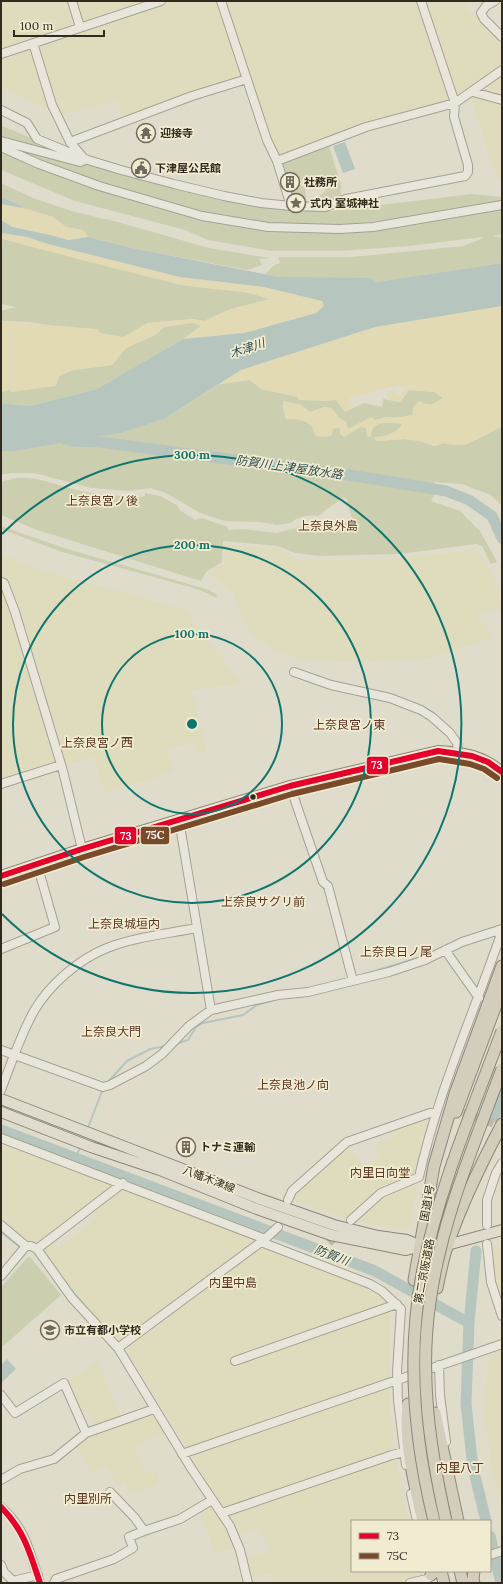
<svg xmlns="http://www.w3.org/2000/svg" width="503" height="1584" font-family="Lora,'Noto Sans JP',serif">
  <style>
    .farmland { fill: #dedcbd }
    .green { fill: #cbcfaf }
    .sand { fill: #e1dab4 }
    .water { fill: #b6c6be }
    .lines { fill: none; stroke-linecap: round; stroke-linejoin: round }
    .stream { stroke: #b6c6be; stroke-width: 2 }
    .river { stroke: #b6c6be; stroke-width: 11 }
    .minor-tunnel { stroke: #bdb8a8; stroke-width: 8; stroke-dasharray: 8 4; stroke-linecap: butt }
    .minor-casing { stroke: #a5a194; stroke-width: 10 }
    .major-casing { stroke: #8b867b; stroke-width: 12 }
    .highway-casing { stroke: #8b867b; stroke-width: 13 }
    .minor { stroke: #e8e6db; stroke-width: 8 }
    .major { stroke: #dfdcce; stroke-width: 10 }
    .highway { stroke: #d3cdbc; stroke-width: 11 }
    .highway-bridge-casing { stroke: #8b867b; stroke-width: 13; stroke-linecap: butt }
    .highway-bridge { stroke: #d3cdbc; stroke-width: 11 }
    .bus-1-casing { stroke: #f1ecd1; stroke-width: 9 }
    .bus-2-casing { stroke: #f1ecd1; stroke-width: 9 }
    .bus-1 { stroke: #e4002b; stroke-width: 6 }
    .bus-2 { stroke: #7a4b2a; stroke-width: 6 }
    .ring { fill: none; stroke: #0f766e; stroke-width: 2 }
    .bus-dot { fill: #322a1e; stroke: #f1ecd1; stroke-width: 1.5 }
    .labels { text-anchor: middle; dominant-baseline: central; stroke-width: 3.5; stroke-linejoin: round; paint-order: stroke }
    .poi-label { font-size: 11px; font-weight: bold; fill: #322a1e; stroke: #f1ecd1; text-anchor: start }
    .street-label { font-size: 11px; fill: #322a1e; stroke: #f1ecd1 }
    .water-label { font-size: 12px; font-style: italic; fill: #2f4e50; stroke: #f1ecd1 }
    .neighbourhood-label { font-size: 12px; fill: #5a3522; stroke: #f1ecd1 }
    .centre { fill: #0f766e; stroke: #f1ecd1; stroke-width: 2 }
    .ring-label { font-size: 12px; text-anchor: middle; font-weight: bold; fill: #0f766e; stroke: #f1ecd1; stroke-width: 3.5; stroke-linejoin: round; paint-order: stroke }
    .line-badge { stroke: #f1ecd1; stroke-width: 1.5 }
    .badge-label { font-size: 11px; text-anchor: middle; font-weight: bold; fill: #fff }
  </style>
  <rect width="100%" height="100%" fill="#e0dccb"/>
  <path class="farmland" d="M1,1H477L465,6L502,42V68L451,101L277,160L249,76L152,111L123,117L116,101L58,116L1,86Z
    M502,73V98L475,90Z
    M470,94L502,102V180L498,181L496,171L494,172Z
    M222,544L282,549L289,556L301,560H380L456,552L473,548L480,552L502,596V610L475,612L493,636L472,645L422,660L355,662L302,660L273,650L257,638L246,627L233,594L209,574L225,563Z
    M1,554L38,569L185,610L241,684L191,690L207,750L197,754L193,742L167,749L173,772L105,793L94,757L1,784Z
    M430,1114L413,1178L383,1191L361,1212L352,1213L345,1218L290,1200L291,1195L346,1145L363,1165L381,1158L376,1144L392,1138L390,1129Z
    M1,1141L115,1186L35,1246L26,1243L1,1223Z
    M419,1180L410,1225L404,1231L355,1221L384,1194Z
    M122,1188L258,1239L118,1344L74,1297L39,1250L52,1240L58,1248L98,1218L92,1210Z
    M262,1245L378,1292L391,1305L389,1378L187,1449L125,1347Z
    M502,1245V1306L492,1280L494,1248Z
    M502,1348V1505L492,1472L483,1405L490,1352Z
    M97,1362L121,1416L94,1426L88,1410L80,1413L66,1382Z
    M389,1384L394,1451L222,1510L186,1455Z
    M154,1412L167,1432L135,1447L146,1473L155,1469L159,1482L150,1488L131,1495L125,1482L116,1485L107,1465L92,1473L75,1446L85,1436Z
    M396,1457L409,1521H352V1571H421L423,1576L396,1583H274L272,1573L250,1578L244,1557L269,1551L260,1527L236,1534L225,1515Z
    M211,1503L228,1528L237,1548L215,1553L199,1510Z"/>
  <path class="green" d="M1,125L7,128L78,158L1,140Z
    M6,146L82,165H97L226,201L281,208L331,211L471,194L502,197V201L407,217L340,226L266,222L201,211L98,182Z
    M329,146L342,188L335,191L340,189L342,196L334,198L332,192L333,199L326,204H307L308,201L316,199L325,191L326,186L322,174L300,180V185L305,188L306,197L304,204H294L279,162Z
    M1,150L47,171L258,229L308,233L338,232L502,209V234L493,236L502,238V263L376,282L279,277L265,274L273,266L280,263L278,257H352L463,246L479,240L483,237L409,246L339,251H272L208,240L185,230L75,201L1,170Z
    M1,183L33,198L75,212L118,222L209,248L270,258L259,259L262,265L247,270L132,248L88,237L83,230L66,227L53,217L23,208L20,205L1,197Z
    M1,238L181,285L247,292L271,300L231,309L204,321L193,319L148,323L123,337L29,322L1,321V311L16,307L1,304Z
    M193,322L201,326L183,339L97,389L29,406L1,403V392L59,376L73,370L112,365L126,348L155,335L164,327Z
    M250,380L261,389L323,401L337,400L345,412L364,403L382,407L383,399L400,402L409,390L435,392L443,398L432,405H427L412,415L400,418L386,417L347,429L346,422L339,418L332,408L324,407L310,412L301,405L283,401V408L286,419C298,419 306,419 314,429L340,428L347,434L361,427L366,428L367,437L371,436C370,419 392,423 403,423C398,433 385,437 375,437L376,441L405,439L420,441L434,446L444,443L453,445H465L488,434L502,426V506L491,495L462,484L434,482V496L431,501L460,511L480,531L497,562L491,564L482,546L476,544L400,554L320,556L295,553L278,546L223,541L222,562L206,572L201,581L37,530L1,515V483C27,469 58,487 85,492C102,495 119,495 137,498L145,496V493L160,496L177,505L180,510L195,520L202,518L228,527V530L244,529L276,533L317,523L353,522L346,498L341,499L318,516C309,515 297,516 291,523L277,525L260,522L225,521L200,513L166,493L151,488L128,491L91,488L34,473H11L1,475V452L15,451L121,433L164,419L220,384Z
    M1,526L64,548L209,590L217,595L216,598L207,593L190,587L62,552L1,529Z
    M30,1257L61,1295L1,1348V1287L27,1258Z"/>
  <path class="sand" d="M1,204L23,208L53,217L66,227L83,230L88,237L68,240L50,235L12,227L1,220Z
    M1,232L27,237L48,244L180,277L264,287L322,301L324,306L316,313L244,333L183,339L201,326L193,323L164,327L155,335L126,348L112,365L73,370L59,376L56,386L11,392L10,389L1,392V321L97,329L102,334L123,337L148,323L193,319L204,321L231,309L270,299C241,288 210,291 180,284C120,271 61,254 2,239Z
    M502,306V426L488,434L465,445H453L444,443L435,446L420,441L405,439L376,441L375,437C385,437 397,433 402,424C392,422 370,420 371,436L367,437L366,428L361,427L344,437L340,434V428H334L331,436L324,437L315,436C313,419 301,419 286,419L283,408V401L301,405L310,412L324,407L332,408L339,418L346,422L348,429L371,417L375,420C388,417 399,418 412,415L413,407L419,401C430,407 433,404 443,398L435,392L409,390L400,402L390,400L387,396L389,391H395L400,397L406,387L398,385L350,397L351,409L345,412L336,400L323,401L299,400L297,397L261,389L250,380L220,384L241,370L375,327Z"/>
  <path class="water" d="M345,142L355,169L343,173L333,146Z
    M1,197L20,205L23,208L1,204Z
    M1,220L12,227L50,235L68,240L88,237L132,248L279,277L371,278L376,282L502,263V306L375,327L241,370L164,419L121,433L15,451L1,452V403L29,406L97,389L183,339L244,333L316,313L324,306L322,301L264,287L180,277L48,244L27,237L2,233Z
    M7,1359L16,1369L1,1383V1365Z"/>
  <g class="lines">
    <path class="stream" d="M364,974L422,957L441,948
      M176,1044L188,1040L196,1027L203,1023L243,1015L257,1005L274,1000
      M106,1084L127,1061L150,1049L166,1046
      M87,1130L103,1089
      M76,1158L80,1147
      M1,1232L21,1248
      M71,1290L88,1310"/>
    <path class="river" d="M57,437L72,441L100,442L362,477L446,491L469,500L492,516L502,538
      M494,1117L502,1096
      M1,1130L375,1271L469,1323
      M476,1251L469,1323L466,1404L473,1468L486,1521
      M490,1536L501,1583"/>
    <path class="minor-tunnel" d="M452,1108L502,1127
      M329,1243L340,1232"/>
    <g class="minor-casing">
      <path id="minor" d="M72,1L80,27
        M221,1L267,140L277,161L291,206
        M495,1L486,6L481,13L484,19L502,37
        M33,43L52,105L70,142L82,156
        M1,54L161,1
        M473,92L502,100
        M1,110L27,123L37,139L88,160L121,170L174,184L224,196L261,203L291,206L325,207L346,199L465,176L468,172V165L454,117L455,103L421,1
        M1,141L80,162L85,160
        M70,142L192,96L247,79
        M1,147L39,164L99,186L202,216L268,227L340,229L373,227L502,205
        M277,161L366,127L455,103L502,70
        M1,582L4,583L15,612L63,771L82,849
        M294,672L331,685L390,698L421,710L432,717L450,733L457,743L458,751
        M1,784L61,765
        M290,786L323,882L328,886L353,981
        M179,820L211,1010
        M1,949L55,927L37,864
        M445,950L479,998
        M1,1050L103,1087L110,1085L146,1066L162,1054L189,1026L211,1010L278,995L308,992L389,972L425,960L462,942L502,929
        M1,1090C11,1064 20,1036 34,1011C49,985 79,959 107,948C135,937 166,934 196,928
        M1,1138L265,1239
        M288,1200L292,1191L347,1142L430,1113H435
        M351,1220L381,1193L419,1177C437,1095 472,1017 500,937L498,930
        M1,1225L26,1246H31L37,1249L72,1298L118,1348L191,1468L230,1526L240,1550L248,1583
        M487,1225V1200L496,1173L502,1163
        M261,1242L370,1284L382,1291L401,1309L397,1372L398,1400L406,1465
        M487,1244L491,1282L502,1316
        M37,1249L123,1183
        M1,1276L26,1246
        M118,1348L265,1239L278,1227
        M235,1361L397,1304
        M439,1365L440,1395L446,1442
        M1,1395L15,1413L64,1383L86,1433
        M182,1454L502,1344
        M1,1480L20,1469L54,1459L86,1433L154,1409
        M110,1492L135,1518L144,1531L180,1519L212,1500
        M411,1494L417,1521
        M1,1507C26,1529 30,1553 40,1583
        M222,1513L392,1455L404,1452
        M490,1555L502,1551
        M1,1565L4,1572L13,1581L38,1575
        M54,1583L56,1579L114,1559L133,1548L129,1537L144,1531
        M410,1583L427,1579L435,1573"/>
    </g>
    <g class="major-casing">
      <path id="major" d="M1,876L82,849L290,786L438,751C463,752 483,756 502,772
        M1,1099L260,1199L334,1225L378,1236L407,1240L421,1246
        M1,1112L91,1147L160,1170L257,1209L331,1235L406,1250L421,1246L447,1245L502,1230"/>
    </g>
    <g class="highway-casing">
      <path id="highway" d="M456,1112L502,989
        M414,1280L434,1166L455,1094L502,966
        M437,1288C440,1273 443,1258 448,1244C462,1202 482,1162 502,1124
        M408,1404C404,1442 414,1483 423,1521
        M435,1413L458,1521
        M441,1571L444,1583
        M460,1571L463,1583
        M474,1571L473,1579L474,1583
        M431,1575L432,1571"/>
    </g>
    <use href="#minor" class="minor"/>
    <use href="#major" class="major"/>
    <use href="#highway" class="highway"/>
    <g class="highway-bridge-casing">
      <path id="highway-bridge" d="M434,1521C414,1439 406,1353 423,1269C439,1187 473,1109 502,1031
        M446,1521C430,1450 419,1375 430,1302C441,1221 474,1145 502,1069"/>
    </g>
    <use href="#highway-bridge" class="highway-bridge"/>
    <g class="bus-1-casing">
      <path id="bus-1" d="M1,876L82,849L290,786L438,751L472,756L488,762L502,772
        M1,1507C24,1530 30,1553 40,1583"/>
    </g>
    <g class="bus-2-casing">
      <path id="bus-2" d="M4,884L84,857L292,794L439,759L470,764L484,769L497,778"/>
    </g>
    <use href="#bus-1" class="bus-1"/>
    <use href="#bus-2" class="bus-2"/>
  </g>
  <g class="ring">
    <circle cx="192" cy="724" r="90"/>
    <circle cx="192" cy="724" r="179"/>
    <path d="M2 534A269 269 0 1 1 2 914"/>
  </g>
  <defs>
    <g id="temple-ring" transform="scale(1)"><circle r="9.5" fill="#f1ecd1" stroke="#6f685b" stroke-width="1.5"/><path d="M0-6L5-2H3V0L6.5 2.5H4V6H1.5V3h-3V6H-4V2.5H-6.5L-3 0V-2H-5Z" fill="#6f685b"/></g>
    <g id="civic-ring" transform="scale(1)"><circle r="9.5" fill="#f1ecd1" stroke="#6f685b" stroke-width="1.5"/><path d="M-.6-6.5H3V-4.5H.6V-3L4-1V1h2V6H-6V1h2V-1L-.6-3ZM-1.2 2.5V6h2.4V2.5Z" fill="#6f685b"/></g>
    <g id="building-ring" transform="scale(1)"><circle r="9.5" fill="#f1ecd1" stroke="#6f685b" stroke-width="1.5"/><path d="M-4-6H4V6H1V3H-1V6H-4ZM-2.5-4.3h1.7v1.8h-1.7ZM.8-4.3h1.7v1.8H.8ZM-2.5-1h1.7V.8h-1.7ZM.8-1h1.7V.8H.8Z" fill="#6f685b"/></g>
    <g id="sight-ring" transform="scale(1)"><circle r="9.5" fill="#f1ecd1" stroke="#6f685b" stroke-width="1.5"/><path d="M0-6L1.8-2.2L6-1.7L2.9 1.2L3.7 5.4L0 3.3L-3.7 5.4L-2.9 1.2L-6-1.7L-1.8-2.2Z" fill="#6f685b"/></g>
    <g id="school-ring" transform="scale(1)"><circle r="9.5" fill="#f1ecd1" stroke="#6f685b" stroke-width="1.5"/><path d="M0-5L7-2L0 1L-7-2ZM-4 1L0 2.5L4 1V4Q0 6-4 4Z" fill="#6f685b"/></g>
  </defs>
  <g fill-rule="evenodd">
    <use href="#temple-ring" x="146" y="133"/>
    <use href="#civic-ring" x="141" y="168"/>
    <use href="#building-ring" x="290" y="182"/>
    <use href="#sight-ring" x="296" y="203"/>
    <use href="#building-ring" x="186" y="1147"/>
    <use href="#school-ring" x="50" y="1330"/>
  </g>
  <circle class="bus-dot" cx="253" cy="797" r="3.5"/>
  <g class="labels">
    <g class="poi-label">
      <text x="160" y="133">迎接寺</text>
      <text x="155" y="168">下津屋公民館</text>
      <text x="304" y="182">社務所</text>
      <text x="310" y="203">式内 室城神社</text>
      <text x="200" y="1147">トナミ運輸</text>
      <text x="64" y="1330">市立有都小学校</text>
    </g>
    <g class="street-label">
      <text transform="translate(209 1179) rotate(21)">八幡木津線</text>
      <text transform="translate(427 1203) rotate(-80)">国道1号</text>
      <text transform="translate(424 1271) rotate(-79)">第二京阪道路</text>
    </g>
    <g class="water-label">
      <text transform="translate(247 348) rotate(-19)">木津川</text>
      <text transform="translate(289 467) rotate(8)">防賀川上津屋放水路</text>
      <text transform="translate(332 1255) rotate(21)">防賀川</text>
    </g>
    <g class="neighbourhood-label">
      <text x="102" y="500">上奈良宮ノ後</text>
      <text x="328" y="525">上奈良外島</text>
      <text x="349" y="724">上奈良宮ノ東</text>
      <text x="97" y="742">上奈良宮ノ西</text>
      <text x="263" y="901">上奈良サグリ前</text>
      <text x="124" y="923">上奈良城垣内</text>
      <text x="396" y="951">上奈良日ノ尾</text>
      <text x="111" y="1031">上奈良大門</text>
      <text x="293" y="1084">上奈良池ノ向</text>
      <text x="380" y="1172">内里日向堂</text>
      <text x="233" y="1282">内里中島</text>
      <text x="460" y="1467">内里八丁</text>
      <text x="88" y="1498">内里別所</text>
    </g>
  </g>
  <circle cx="192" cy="724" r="6" class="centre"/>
  <g class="ring-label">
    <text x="192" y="459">300 m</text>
    <text x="192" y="549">200 m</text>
    <text x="192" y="638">100 m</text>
  </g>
  <g class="line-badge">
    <rect x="366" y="756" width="23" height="19" rx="4" fill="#e4002b"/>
    <rect x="140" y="826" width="30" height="19" rx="4" fill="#7a4b2a"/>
    <rect x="114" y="826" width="23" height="19" rx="4" fill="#e4002b"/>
  </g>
  <g class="badge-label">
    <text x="377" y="769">73</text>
    <text x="155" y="839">75C</text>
    <text x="126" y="840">73</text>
  </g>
  <rect width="503" height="1584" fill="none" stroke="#322a1e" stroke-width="4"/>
  <rect x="351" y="1520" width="140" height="52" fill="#f1ecd1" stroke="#a59e89"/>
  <rect x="359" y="1533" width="20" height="6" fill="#e4002b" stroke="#a59e89"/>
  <text x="387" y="1540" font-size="12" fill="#322a1e">73</text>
  <rect x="359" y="1553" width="20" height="6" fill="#7a4b2a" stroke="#a59e89"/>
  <text x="387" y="1560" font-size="12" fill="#322a1e">75C</text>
  <path d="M14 30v6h90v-6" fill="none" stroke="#322a1e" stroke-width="2"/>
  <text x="20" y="30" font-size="12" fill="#322a1e" stroke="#f1ecd1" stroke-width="3" paint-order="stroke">100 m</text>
</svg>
